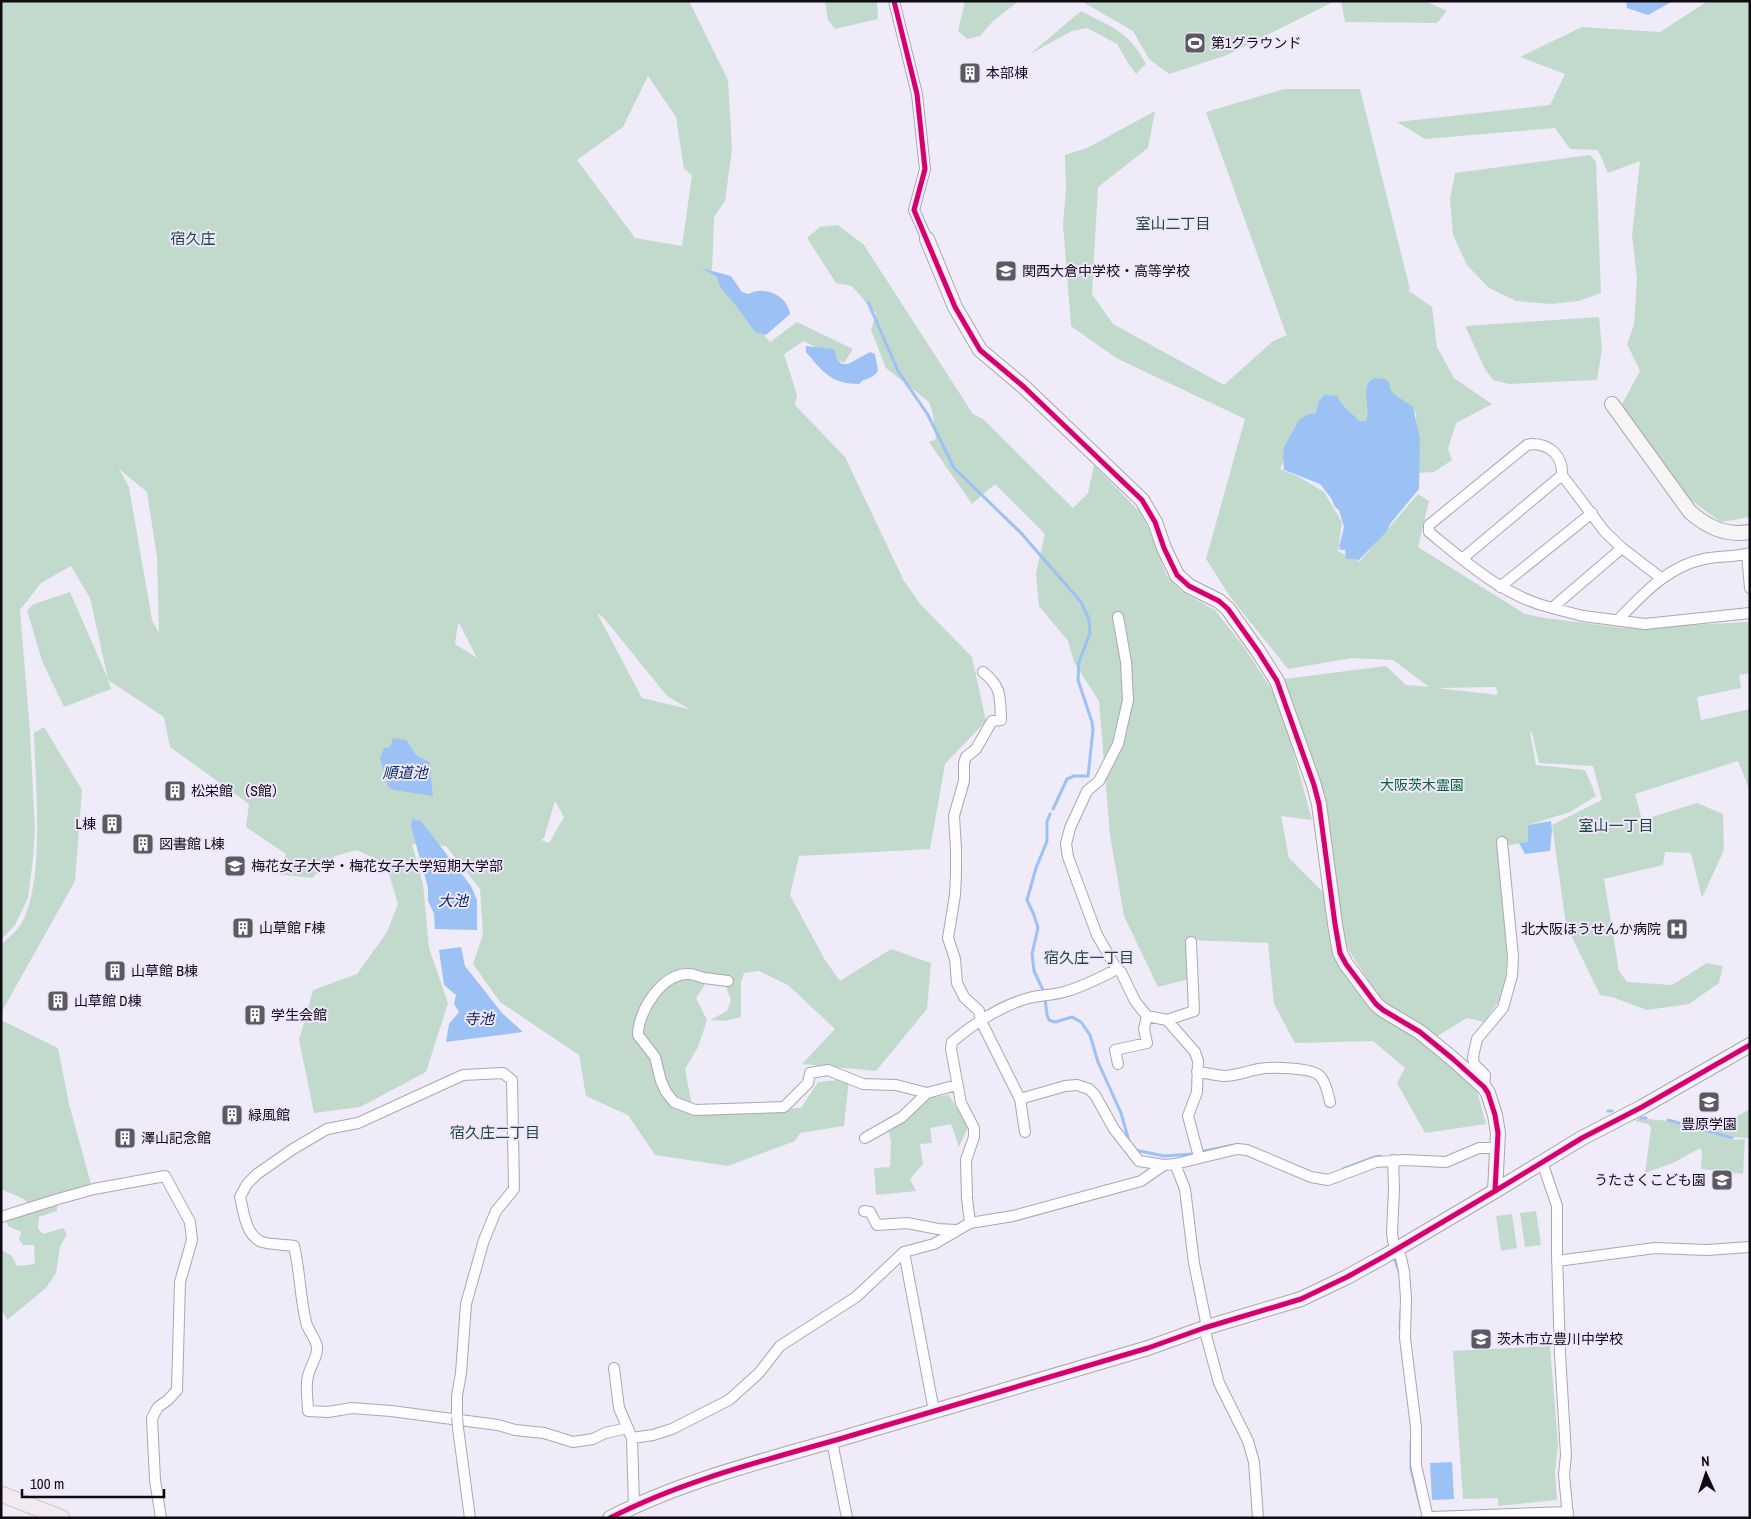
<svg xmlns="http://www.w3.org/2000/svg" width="1751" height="1519" font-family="'Archivo Narrow','Noto Sans JP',sans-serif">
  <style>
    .green { fill: #c2dacc; fill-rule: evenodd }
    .water { fill: #9cc2f5 }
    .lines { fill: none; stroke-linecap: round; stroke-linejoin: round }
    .stream { stroke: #9cc2f5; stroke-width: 3 }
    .street-casing { stroke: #aba7b1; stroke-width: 12 }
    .secondary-casing { stroke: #aba7b1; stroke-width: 16 }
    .primary-casing { stroke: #c9c7cd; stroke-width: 17 }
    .street { stroke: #fdfcfe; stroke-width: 10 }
    .secondary { stroke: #f7f4f5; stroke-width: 14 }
    .primary { stroke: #f2eaee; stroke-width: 15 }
    .street-bridge-casing { stroke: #aba7b1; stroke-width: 12; stroke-linecap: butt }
    .street-bridge { stroke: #fdfcfe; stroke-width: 10 }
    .cycleway-casing { stroke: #efe6fd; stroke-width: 8 }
    .cycleway { stroke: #d6006c; stroke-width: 5 }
    .labels { text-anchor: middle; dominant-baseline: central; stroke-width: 4; stroke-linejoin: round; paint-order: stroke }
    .poi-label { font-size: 14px; fill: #0e0b13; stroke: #efe6fd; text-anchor: start }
    .park-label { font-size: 14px; fill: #066631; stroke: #efe6fd }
    .neighbourhood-label { font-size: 15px; fill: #1a4a39; stroke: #efe6fd }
    .water-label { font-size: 15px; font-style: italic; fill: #022a54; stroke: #efe6fd }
  </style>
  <rect width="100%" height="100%" fill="#f0ebf8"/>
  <path class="green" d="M1,1H689L728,80L732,149L725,201L714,217L712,271L770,342L797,322L853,349L844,363L804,341L784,354L797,395L795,405L845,457L904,581L921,605L972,657L986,721L945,764L930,849L799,856L790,895L825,960L840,981L891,949L931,963L927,1009L876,1071L802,1064L835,1029L788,985L759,971L744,973L741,982V1017L724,1021L710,1020L727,1011L731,1000L725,985L706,983L696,998L707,1020L698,1047L685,1069L693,1111L801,1108L818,1082L849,1079L844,1126L800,1133L795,1141L728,1166L655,1155L628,1115L586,1096L579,1055L500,1002L473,964L483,934L480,889L446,846L412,844L423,884L429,948L448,1003L426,1072L360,1107L314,1113L299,1040L313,990L357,974L387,932L398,904L386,864L357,850L335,856L312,878L277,874L286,854L246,827L249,804L170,747L164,717L108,680L111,689L64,707L42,661L27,610L34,604L70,592L108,679L90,598L71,566L41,583L20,610L30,731L35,830L33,859L28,898L15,925L1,940ZM648,76L676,117L684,169L692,175L682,246L635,238L577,160L623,127ZM119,469L147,492L157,557L159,633L152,620L129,487ZM597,613L603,617L667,696L689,709L642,698ZM458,623H459L477,658L455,644ZM555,801L564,817L549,843L541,840L544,838Z
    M825,1H877L878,19L835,29L828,20Z
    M965,1H1019L993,21L980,36L967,39L958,31Z
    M1081,1H1335L1227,55L1169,74L1149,59L1133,31Z
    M1341,1H1425L1447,11L1437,23L1345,22Z
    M1708,1H1750V517L1721,522L1692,501L1668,473L1636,432L1622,404L1640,371L1627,344L1634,325L1637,279L1632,235L1640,161L1608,173L1598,150L1570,149L1555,128L1425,139L1397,122L1550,105L1565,74L1520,57L1582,27L1660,32Z
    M1081,11C1111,27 1129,31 1146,64L1136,74L1128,63L1117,44L1087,28L1072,31L1030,54Z
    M1284,89H1360L1410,289L1408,290L1432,307L1437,347L1454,378L1492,404L1456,423L1448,449L1452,460L1434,472L1417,473L1406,454L1420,452L1416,445V413L1390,399L1379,378L1367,428L1319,420L1299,422L1280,469L1299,477L1324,492L1342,522L1338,551L1359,562L1418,494L1429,501L1418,547L1525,614L1545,618L1624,628L1750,622V673L1739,675L1741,688L1697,697L1701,720L1750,709V791L1738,761L1635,794L1642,820L1697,803L1723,814L1724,850L1702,898L1691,853L1665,852L1663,865L1604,879L1619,971L1627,982L1672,985L1707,963L1723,966L1719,983L1689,1004L1647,1010L1612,997L1600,995L1566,925L1552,825L1602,800L1593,766L1539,763L1532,732H1530L1536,765L1585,770L1596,796L1570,812L1528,825V842L1500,847L1507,959L1504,994L1484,1022L1467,1018L1436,1037L1380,999L1346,946L1342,932L1325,796L1316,766L1303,734L1284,679L1386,666L1406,685L1429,687L1393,660L1352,658L1288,669L1231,598L1206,559L1245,419L1116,358L1071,326L1063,224L1066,190L1065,155L1087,148L1155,111L1148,148L1098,187L1092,294L1113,324L1224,385L1273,341L1289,334H1286L1206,112ZM1496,687L1498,695L1436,688H1437Z
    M1590,155L1596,162L1601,293L1579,301L1551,304L1516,301L1489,288L1467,265L1453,235L1450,199L1455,173Z
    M838,225L864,245L973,414L983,419L1073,508L1088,493L1094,465L1140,512L1148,527L1166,574L1181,591L1215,610L1244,647L1270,687L1284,717L1312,820L1281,816L1289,858L1323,892L1333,950L1373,1009L1434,1048L1477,1091L1486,1124L1425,1133L1397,1083L1405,1068L1373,1041L1295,1043L1274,1004L1268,943L1189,940V979L1158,987L1124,916L1110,835L1099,701L1074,662L1068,641L1039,606L1036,573L1045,534L995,484L972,504L929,442L936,439L933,414L929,402L886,368L871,330L876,314L852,286L836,283L807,238L820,227Z
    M1599,317L1602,349L1597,380L1509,384L1493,380L1485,369L1465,326Z
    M44,727L82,790L75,881L1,1013V945C7,939 15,933 20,926C46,884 35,783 34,733Z
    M1,1020L58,1048L69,1104L91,1184L57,1194L28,1204L24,1199L1,1189Z
    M949,1095L968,1127L959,1147L951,1124L930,1128L932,1143L920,1144L923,1164L910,1179L916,1191L876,1195L874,1168L890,1167L891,1142L888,1128L925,1098Z
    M1750,1109V1138L1731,1137L1710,1131Z
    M1639,1118L1668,1121L1732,1140L1745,1139L1743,1174L1701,1169L1702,1151L1700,1148L1673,1163L1645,1173L1651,1128L1648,1124L1635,1121Z
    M57,1203V1211L39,1217L38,1228L43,1234L63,1228L67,1234L60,1247L56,1273L46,1288L7,1320L1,1308V1250L12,1256L17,1266L35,1264L34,1245H23L19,1239L21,1232L8,1226L5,1220Z
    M1536,1211L1541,1245L1525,1247L1520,1213Z
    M1512,1214L1517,1248L1501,1251L1496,1216Z
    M1550,1346L1558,1445L1555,1473L1557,1500L1498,1506V1498L1463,1499L1453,1351Z"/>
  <path class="water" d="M1626,1H1673L1648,15L1627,8Z
    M701,268L731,276L742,292L749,294C764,285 788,296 790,314L766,335L755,332L737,307L720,287L717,277Z
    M806,346L834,349L837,359L842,364H848L870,352L875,354L878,371C872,380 865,377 859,384C831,384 823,372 806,352Z
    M1375,378L1385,379L1389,382L1390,389L1395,395L1413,407L1420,439L1419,489L1390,524L1387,531L1358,561L1354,559H1346L1345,550H1340L1339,547L1344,527L1339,510L1335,507L1331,498L1320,484L1284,470L1283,457L1284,447L1299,420L1307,415L1316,413L1319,401L1324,395L1337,396C1341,406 1351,412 1359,421H1366C1372,409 1358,384 1375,378Z
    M393,738L406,740L416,755L429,762L433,796L394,790L388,787L380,758L384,748L390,747Z
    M412,819L421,821L471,886L477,900V930L435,929L434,914L428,901V888L411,826Z
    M1551,821L1552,830L1550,851L1525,854L1519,843L1528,842V825Z
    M461,947L465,966L502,1013L523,1032L446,1042L449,1024L459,1012L454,1004L456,995L444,985L439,950Z
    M1452,1462L1454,1499L1432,1500L1430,1463Z"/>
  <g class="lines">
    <path class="stream" d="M868,302L898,371L928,415L954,468L1021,533L1081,602L1089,619L1090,633L1079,662L1078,680L1092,722L1093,730L1088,776H1074L1067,779L1053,809
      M1044,992L1034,971L1032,954L1038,928L1034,915L1027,900L1036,868L1047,841V822L1050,814
      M1045,998L1047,1015L1049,1020L1055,1022L1072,1017L1081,1022L1090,1035L1098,1062L1121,1113L1129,1141
      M1608,1111H1612
      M1641,1118H1646
      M1668,1120L1732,1138
      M1135,1150L1164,1156L1192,1154
      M1200,1152L1234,1145
      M1343,1169L1375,1157L1380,1156
      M1395,1260L1399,1271
      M1400,1329L1401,1310
      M1411,1442V1469L1421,1509"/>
    <g class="street-casing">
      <path id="street" d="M894,1L917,94L925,169L914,210L927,239
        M1532,444C1550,444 1563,456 1562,475L1605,532L1622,548L1552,608C1503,596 1467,563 1429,532V525L1527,445Z
        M1622,548L1661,578
        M1747,554L1750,588
        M1462,559L1562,475
        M1500,587L1592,513
        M1552,608L1583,616L1645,624L1750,613
        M1118,617L1126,662L1128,700L1118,744L1099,781L1087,791L1070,828L1066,844L1068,857L1097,935L1115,966L1121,972L1135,1001L1147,1016L1167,1020L1195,1052L1198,1061L1197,1092L1188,1116L1199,1157
        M1618,620C1642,595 1668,566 1704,559C1719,556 1735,557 1750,553
        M983,672C1002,687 1000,697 1001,720L992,721L976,749L966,757L964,763V781L954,816L956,849V874L955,895L948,938L955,959L957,983L964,997L979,1011L981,1021L1020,1099L1025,1132
        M728,981C720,980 712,979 704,978C699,977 694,974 689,974C662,973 638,1011 638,1035L655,1057L661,1081L666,1092L674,1102L695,1110L784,1107L808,1083L810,1073L828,1070L863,1084L896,1085L927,1093L957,1085
        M1167,1020L1194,1011L1191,942
        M1118,1064L1115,1050L1147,1043L1144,1029L1147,1016
        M1197,1072C1206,1073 1215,1075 1224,1076C1237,1076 1247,1071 1259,1069C1271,1067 1311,1067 1320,1076C1326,1082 1328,1094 1330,1102
        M1484,1087L1485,1075L1474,1064L1473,1057L1477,1039L1503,1008L1512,976L1513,957L1502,842
        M1020,1099L1065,1086L1077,1085L1089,1089L1095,1095L1114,1129L1139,1161L1164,1165
        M865,1138L902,1117L927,1093
        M1393,1160L1394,1189L1392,1233L1393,1241L1401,1258L1404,1271L1406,1298L1405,1338L1416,1427V1465L1428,1518
        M1542,1162L1557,1206V1254L1560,1354L1566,1455L1564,1474L1568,1518
        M1175,1164L1185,1189L1194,1263L1207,1327
        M864,1211L870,1212L877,1225L907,1223L938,1229L956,1230
        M1,1217L58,1199L94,1189L165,1176L190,1222L192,1240L180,1282L177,1390L168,1400L158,1407L152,1418L155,1480L161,1518
        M970,1223L967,1198L966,1160L974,1137V1128L961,1103L951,1049L952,1042C973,1024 1002,1005 1029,998C1041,995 1053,995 1064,992C1082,987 1100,978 1117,969
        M904,1252L934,1411
        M1557,1261L1655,1248L1707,1250L1750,1247
        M1204,1328L1219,1383L1248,1441L1254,1462L1258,1518
        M614,1368L619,1408L632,1438L634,1506
        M457,1417V1396L461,1373L466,1304L484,1240L496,1211L514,1189L512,1080L503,1073L463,1075L358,1123L327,1129L293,1149L257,1174L247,1184L240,1197C244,1212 245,1235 262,1242C267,1244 287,1245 294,1246C300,1271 300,1297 306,1322C308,1331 316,1338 317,1347C318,1357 310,1366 308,1376C305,1387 308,1400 308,1411L328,1412L352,1408L391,1411L498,1425L515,1430L544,1433L573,1442L593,1439L605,1433L628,1428
        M458,1428L470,1518
        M632,1438L653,1435L672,1429L729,1400L759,1373L780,1346L856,1297L904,1252L934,1244L970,1223L1013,1216L1141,1181L1164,1165L1175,1164L1237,1149L1247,1150L1311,1177L1328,1180L1376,1162L1405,1160L1446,1162L1479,1148H1497
        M832,1441L847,1518
        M1432,1517L1568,1512"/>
    </g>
    <g class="secondary-casing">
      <path id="secondary" d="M927,239L955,307L980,350L1024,387L1142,500L1155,522L1164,548L1177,575L1189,586L1219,601L1228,609L1258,651L1277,681L1314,785L1319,804L1335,924L1340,953L1346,964L1376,1004L1383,1010L1420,1032L1453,1059L1484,1087L1488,1093L1495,1115L1498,1133L1495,1191
        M1612,404L1690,512C1708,527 1725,536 1750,532
        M610,1518C681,1481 766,1460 843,1438C945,1408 1046,1378 1148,1348L1204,1328L1301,1299L1347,1277L1385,1256L1495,1191L1582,1138L1642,1107L1750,1045"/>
    </g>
    <g class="primary-casing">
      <path id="primary" d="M1,1494L62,1518"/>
    </g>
    <use href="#street" class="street"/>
    <use href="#secondary" class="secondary"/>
    <use href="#primary" class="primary"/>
    <g class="street-bridge-casing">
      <path id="street-bridge" d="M457,1417L458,1428"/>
    </g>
    <use href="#street-bridge" class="street-bridge"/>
    <g class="cycleway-casing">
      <path id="cycleway" d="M894,1L917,94L925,169L914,210L955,307L980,350L1024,387L1142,500L1155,522L1164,548L1177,575L1189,586L1219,601L1228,609L1258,651L1277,681L1314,785L1319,804L1335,924L1340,953L1346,964L1376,1004L1383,1010L1420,1032L1453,1059L1484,1087L1488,1093L1495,1115L1498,1133L1495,1191
        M610,1518C681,1481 766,1460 843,1438C945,1408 1046,1378 1148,1348L1204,1328L1301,1299L1347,1277L1385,1256L1495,1191L1582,1138L1642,1107L1750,1045"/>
    </g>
    <use href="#cycleway" class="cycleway"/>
  </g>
  <defs>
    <g id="stadium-square" transform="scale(1.125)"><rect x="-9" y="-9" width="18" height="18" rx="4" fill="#5d5963" stroke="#efe6fd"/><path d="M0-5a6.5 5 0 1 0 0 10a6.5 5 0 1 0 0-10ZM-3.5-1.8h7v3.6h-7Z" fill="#fff"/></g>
    <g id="building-square" transform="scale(1.125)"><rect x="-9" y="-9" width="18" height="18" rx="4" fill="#5d5963" stroke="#efe6fd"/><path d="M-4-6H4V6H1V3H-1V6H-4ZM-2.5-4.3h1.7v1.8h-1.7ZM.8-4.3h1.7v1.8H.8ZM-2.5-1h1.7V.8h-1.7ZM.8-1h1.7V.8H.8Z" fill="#fff"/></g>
    <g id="school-square" transform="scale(1.125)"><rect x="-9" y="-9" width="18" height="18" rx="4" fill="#5d5963" stroke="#efe6fd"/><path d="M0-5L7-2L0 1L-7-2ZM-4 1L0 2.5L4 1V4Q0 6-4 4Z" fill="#fff"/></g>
    <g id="university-square" transform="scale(1.125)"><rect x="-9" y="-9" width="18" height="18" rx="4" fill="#5d5963" stroke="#efe6fd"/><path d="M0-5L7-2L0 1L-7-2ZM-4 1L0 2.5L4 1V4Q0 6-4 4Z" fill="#fff"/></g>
    <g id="hospital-square" transform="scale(1.125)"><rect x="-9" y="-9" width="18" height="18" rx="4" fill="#5d5963" stroke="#efe6fd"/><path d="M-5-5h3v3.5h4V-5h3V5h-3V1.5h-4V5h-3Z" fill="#fff"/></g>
  </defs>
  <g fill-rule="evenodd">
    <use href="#stadium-square" x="1195" y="43"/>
    <use href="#building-square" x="970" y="73"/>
    <use href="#school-square" x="1006" y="271"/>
    <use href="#building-square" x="175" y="791"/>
    <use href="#building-square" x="112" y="824"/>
    <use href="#building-square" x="143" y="844"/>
    <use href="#university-square" x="235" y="866"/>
    <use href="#building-square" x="243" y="928"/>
    <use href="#hospital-square" x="1677" y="929"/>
    <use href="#building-square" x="115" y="971"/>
    <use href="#building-square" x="58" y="1001"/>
    <use href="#building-square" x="255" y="1015"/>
    <use href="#school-square" x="1709" y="1102"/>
    <use href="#building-square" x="232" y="1115"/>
    <use href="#building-square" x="125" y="1138"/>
    <use href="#school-square" x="1722" y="1180"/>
    <use href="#school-square" x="1481" y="1339"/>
  </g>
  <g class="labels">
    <g class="poi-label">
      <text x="1211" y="43">第1グラウンド</text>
      <text x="986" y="73">本部棟</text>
      <text x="1022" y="271">関西大倉中学校・高等学校</text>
      <text x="191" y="791">松栄館 （S館）</text>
      <text x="96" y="824" text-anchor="end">L棟</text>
      <text x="159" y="844">図書館 L棟</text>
      <text x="251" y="866">梅花女子大学・梅花女子大学短期大学部</text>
      <text x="259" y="928">山草館 F棟</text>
      <text x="1661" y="929" text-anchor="end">北大阪ほうせんか病院</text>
      <text x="131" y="971">山草館 B棟</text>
      <text x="74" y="1001">山草館 D棟</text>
      <text x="271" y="1015">学生会館</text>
      <text x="248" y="1115">緑風館</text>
      <text x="1709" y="1124" text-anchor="middle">豊原学園</text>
      <text x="141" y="1138">澤山記念館</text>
      <text x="1706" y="1180" text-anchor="end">うたさくこども園</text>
      <text x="1497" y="1339">茨木市立豊川中学校</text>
    </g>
    <g class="park-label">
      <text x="1422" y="785">大阪茨木霊園</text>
    </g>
    <g class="neighbourhood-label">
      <text x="1173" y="223">室山二丁目</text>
      <text x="193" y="238">宿久庄</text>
      <text x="1616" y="825">室山一丁目</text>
      <text x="1089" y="957">宿久庄一丁目</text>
      <text x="495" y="1132">宿久庄二丁目</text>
    </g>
    <g class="water-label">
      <text x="405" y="772">順道池</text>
      <text x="453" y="900">大池</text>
      <text x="479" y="1018">寺池</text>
    </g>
  </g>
  <rect width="1751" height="1519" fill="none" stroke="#0e0b13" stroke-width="5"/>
  <g transform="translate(1706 1474) rotate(357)" stroke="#efe6fd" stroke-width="4" paint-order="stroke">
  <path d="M0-4L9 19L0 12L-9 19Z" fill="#0e0b13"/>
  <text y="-8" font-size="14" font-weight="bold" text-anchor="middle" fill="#0e0b13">N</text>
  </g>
  <path d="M22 1489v8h142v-8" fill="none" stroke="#0e0b13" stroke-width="2.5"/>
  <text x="30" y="1489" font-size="15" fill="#0e0b13" stroke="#efe6fd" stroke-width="4" paint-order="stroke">100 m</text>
</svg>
